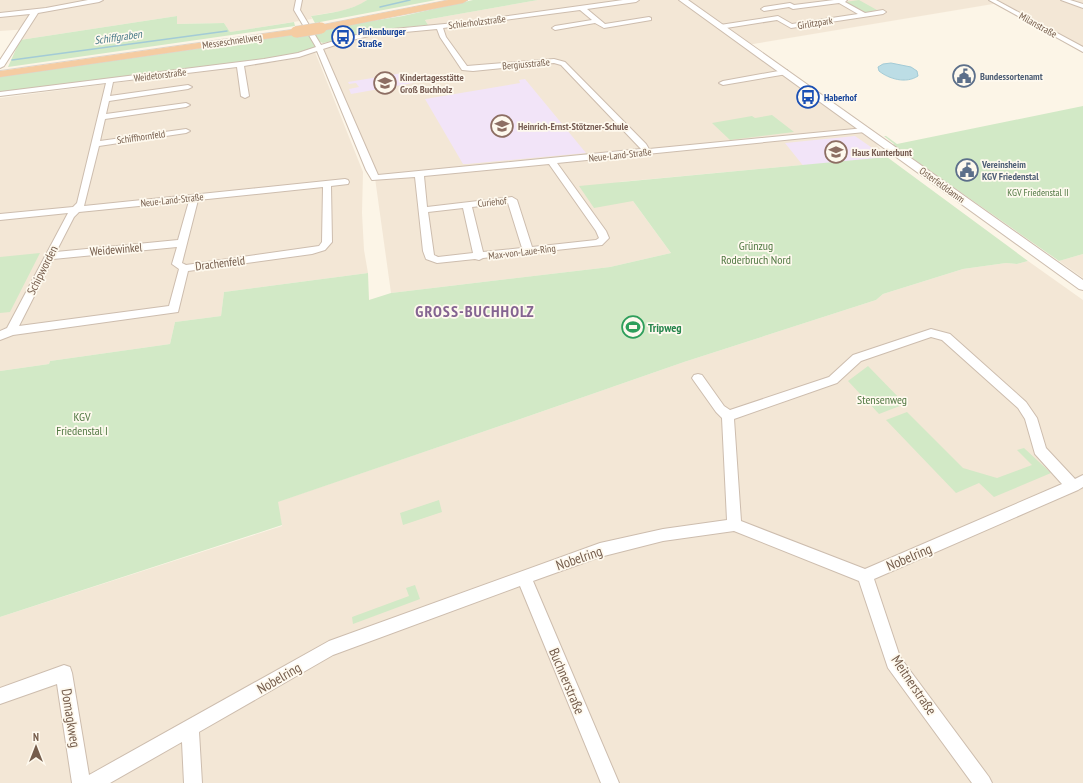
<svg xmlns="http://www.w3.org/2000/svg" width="1083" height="783" font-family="'PT Sans Narrow',sans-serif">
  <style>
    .residential { fill: #f3e7d6 }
    .education { fill: #f2e4f8 }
    .green { fill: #d2e9c6 }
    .water { fill: #bcdde5; stroke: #a3cbd6 }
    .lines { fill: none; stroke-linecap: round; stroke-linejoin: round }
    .stream { stroke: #a3cbd6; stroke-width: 1.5 }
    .minor-casing { stroke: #cdbdae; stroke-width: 2 }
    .tertiary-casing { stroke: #cdbdae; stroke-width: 2 }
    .trunk-casing { stroke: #dbd5d0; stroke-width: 1 }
    .minor { fill: #fff; fill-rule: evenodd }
    .tertiary { fill: #fff; fill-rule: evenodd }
    .trunk { fill: #f5cca2; fill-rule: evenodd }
    .trunk-bridge-casing { stroke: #dbd5d0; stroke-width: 12; stroke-linecap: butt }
    .trunk-bridge { stroke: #f5cca2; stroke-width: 11 }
    .labels { text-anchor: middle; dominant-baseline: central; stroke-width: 3.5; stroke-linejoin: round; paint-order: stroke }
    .far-street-label { font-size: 10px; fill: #755d4c; stroke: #fef9ee }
    .far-transit-label { font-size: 10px; font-weight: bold; fill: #164399; stroke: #fef9ee; text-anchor: start }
    .far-service-label { font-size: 10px; font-weight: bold; fill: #4e5e75; stroke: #fef9ee; text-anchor: start }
    .far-education-label { font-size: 10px; font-weight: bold; fill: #785e54; stroke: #fef9ee; text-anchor: start }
    .far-park-label { font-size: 10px; fill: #527944; stroke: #fef9ee }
    .far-water-label { font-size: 11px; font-style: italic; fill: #477987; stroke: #fef9ee }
    .park-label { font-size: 12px; fill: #527944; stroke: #fef9ee }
    .street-label { font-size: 12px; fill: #755d4c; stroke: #fef9ee }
    .leisure-label { font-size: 12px; font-weight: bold; fill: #27864d; stroke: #fef9ee; text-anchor: start }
    .near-street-label { font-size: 14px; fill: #755d4c; stroke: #fef9ee }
    .district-label { font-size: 16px; font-weight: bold; letter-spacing: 1px; fill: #846491; stroke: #fef9ee }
  </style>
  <rect width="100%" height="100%" fill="#fcf5e7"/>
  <path class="residential" d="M0,0H367L360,5L341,11L311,16L312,19L230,32L224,23L176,24L177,16L20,40L29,29L0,31Z
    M538,0H1083V48L999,3L747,45L865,130L887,157L619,182L671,253L610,267L391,293L375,178L319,47L346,39L429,27L425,20Z
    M315,52L363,172L362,213L364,250L368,273L224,292L221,316L175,322L170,344L50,361L49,364L0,371V98L282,61Z
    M1083,254V278L1059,261Z
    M1028,261L1083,300V783H0V617L282,526L277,502L529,416L684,362L876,300L883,294L963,269L1006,263L1017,264Z"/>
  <path class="education" d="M403,73L408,75L413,83L351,94L349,89L359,87L356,83L349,84L348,82Z
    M525,79L586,153L467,164H463L425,99L520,83L519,80Z
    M855,136L891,161L809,173L785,143Z"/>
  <path class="green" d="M367,0H436L315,23L311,16C330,13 351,11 367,0Z
    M473,0H538L425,20L428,25L377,30L323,43L317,41L311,31L403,16Z
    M859,0L877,10L863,13L845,2Z
    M177,16V24L224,23L230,32L294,22L295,26L8,67L20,40Z
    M309,32L319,47L299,55L0,94V76L225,45Z
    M1083,106V254L1059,261L893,145L894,144L884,136H886L897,144Z
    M772,115L794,132L730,140L712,123L752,116L755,118Z
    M887,157L1028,261L1017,264L1006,263L963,269L883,294L876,300L684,362L529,416L278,502L282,525L0,617V371L49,364L50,361L170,344L175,322L221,316L224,292L368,273L369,300L391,293L610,267L671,253L633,201L594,208L579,186Z
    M40,253L10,312L0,313V257Z
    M868,366L905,404L879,414L848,381Z
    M907,412L963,468L997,478L1032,465L1017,450L1024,448L1051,473L994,497L979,483L956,493L886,420Z
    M439,500L442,512L403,525L400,513Z
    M415,585L420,599L353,624L352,617L409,596L406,588Z"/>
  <path class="water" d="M891,63L911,67L917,71L918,76C906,84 889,79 879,71L878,67L883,64Z"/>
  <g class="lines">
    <path class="stream" d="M380,7L410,0
      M12,60L227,31"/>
    <g class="minor-casing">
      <path id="minor" d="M296,0H302L300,10L321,45L344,38L373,31L465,22L623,0H639L636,2L587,9L605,24L649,17L651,18V20L604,28L595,23L555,30L552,28L555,26L592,20L580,10L443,28L446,37L467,66L554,59L565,62L646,144L649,149L865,128L869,130L865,132L557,163L606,231L609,238L602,245L483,258L479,260L475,259L437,263L426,259L423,251L415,177L372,180L366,170L317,51L299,57L244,66L249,96L245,98L241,96L237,67L113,82L110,96L188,85L192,87L188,89L109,101L106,114L186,103L190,105L186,107L105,119L100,141L186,129L190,131L186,133L99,146L84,206L345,179L348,180L349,182L348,184L331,186L332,242L325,250L312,254L188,271L178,312L13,335L0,340V331L7,328L68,213L0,220V214L73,207L77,203L106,83L0,96V92L264,59L298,53L316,47L294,10ZM437,29L440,37L462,70L473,71L554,63L561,65L641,149L378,175L323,49L348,41L373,35ZM549,164L596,231L599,238L596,240L532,247L517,200L512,197L427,207L424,176ZM323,187L322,242L319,246L186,265L182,263L198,200ZM189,201L178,240L56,252L74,217L79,212ZM508,203L522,248L483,252L472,207ZM463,208L473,253L438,257L434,255L428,212ZM177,247L172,264L179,269L169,306L19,326L53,259Z
        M834,0H847L845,2L865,13L883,10L886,12L883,14L791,28L777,20L720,29L717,27L720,25L778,16L792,24L858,14L839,3L793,9L789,7L764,11L761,9L764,7L790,3L794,5Z
        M989,0H996L1083,47V52Z
        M1061,0H1070L1083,4V8Z
        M784,70H787V74L723,85L719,83L723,81Z
        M931,329L950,334L1026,402L1037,418L1046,448L1075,479L1083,475V487L1078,490L874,579L900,657L989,777L992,783H972L888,668L859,581L734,531L663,541L600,557L533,581L619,783H601L520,586L333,655L199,732L202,783H184L182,742L110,783H72L57,684L0,704V688L64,665L70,667L72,673L89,775L329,641L600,543L663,529L727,520L722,418L716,412L694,381L692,378L694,375L698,374L702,375L724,406L730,410L829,377L853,355ZM931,337L942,340L1018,408L1025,419L1035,454L1062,484L865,569L741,521L734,419L837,383L861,361Z"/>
    </g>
    <g class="tertiary-casing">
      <path id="tertiary" d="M88,0H103L99,2L38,13L4,66L0,68V60L30,14L0,17V13L46,8Z
        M679,0H688L1083,280V290L1079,289Z"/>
    </g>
    <g class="trunk-casing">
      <path id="trunk" d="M448,0H468L463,3L321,31L316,28L321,25Z
        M296,29L300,30L301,32L300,34L0,77V71Z"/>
    </g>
    <use href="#minor" class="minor"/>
    <use href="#tertiary" class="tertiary"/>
    <use href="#trunk" class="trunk"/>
    <g class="trunk-bridge-casing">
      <path id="trunk-bridge" d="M296,32L321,28"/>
    </g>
    <use href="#trunk-bridge" class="trunk-bridge"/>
  </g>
  <defs>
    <g id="bus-ring" transform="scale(1.15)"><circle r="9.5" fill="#fef9ee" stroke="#1a4fb4" stroke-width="1.5"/><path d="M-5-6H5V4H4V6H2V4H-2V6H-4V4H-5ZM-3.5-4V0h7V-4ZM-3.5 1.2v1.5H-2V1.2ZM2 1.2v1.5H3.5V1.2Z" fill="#1a4fb4"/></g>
    <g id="civic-ring" transform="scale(1.15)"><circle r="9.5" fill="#fef9ee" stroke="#5c6f8a" stroke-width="1.5"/><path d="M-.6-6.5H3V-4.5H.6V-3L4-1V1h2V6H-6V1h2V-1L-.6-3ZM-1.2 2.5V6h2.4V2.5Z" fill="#5c6f8a"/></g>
    <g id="school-ring" transform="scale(1.15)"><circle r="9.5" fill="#fef9ee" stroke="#8d6e63" stroke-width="1.5"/><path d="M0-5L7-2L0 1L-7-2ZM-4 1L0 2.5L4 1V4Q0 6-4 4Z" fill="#8d6e63"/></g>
    <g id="stadium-ring" transform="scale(1.15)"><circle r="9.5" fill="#fef9ee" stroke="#2e9e5b" stroke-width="1.5"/><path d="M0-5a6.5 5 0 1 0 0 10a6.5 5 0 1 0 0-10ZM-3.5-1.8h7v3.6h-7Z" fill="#2e9e5b"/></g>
  </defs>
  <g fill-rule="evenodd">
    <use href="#bus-ring" x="343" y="37"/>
    <use href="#civic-ring" x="964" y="76"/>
    <use href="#school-ring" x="385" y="83"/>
    <use href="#bus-ring" x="808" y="97"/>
    <use href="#school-ring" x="502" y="126"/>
    <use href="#school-ring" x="836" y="152"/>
    <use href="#civic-ring" x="967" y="170"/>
    <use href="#stadium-ring" x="633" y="327"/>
  </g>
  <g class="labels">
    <g class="far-street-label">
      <text transform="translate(477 22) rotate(-7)">Schierholzstraße</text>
      <text transform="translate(815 23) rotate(-9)">Girlitzpark</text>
      <text transform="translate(1038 25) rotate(29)">Milanstraße</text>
      <text transform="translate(232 41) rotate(-8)">Messeschnellweg</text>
      <text transform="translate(526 64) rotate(-5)">Bergiusstraße</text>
      <text transform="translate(160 75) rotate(-7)">Weidetorstraße</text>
      <text transform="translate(141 137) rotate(-8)">Schiffhornfeld</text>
      <text transform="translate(620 155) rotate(-6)">Neue-Land-Straße</text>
      <text transform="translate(942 185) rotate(36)">Osterfelddamm</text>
      <text transform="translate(172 200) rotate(-6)">Neue-Land-Straße</text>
      <text transform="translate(492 202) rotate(-6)">Curiehof</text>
      <text transform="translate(522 252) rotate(-7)">Max-von-Laue-Ring</text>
    </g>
    <g class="far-transit-label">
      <text x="358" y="31">Pinkenburger<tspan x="358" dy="12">Straße</tspan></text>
      <text x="824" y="97">Haberhof</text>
    </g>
    <g class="far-service-label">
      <text x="980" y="76">Bundessortenamt</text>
      <text x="982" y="164">Vereinsheim<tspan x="982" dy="12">KGV Friedenstal</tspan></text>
    </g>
    <g class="far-education-label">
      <text x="400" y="77">Kindertagesstätte<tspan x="400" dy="12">Groß Buchholz</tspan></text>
      <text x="518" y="126">Heinrich-Ernst-Stötzner-Schule</text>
      <text x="852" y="152">Haus Kunterbunt</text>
    </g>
    <g class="far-park-label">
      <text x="1038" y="192">KGV Friedenstal II</text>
    </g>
    <g class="far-water-label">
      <text transform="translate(118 37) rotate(-8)">Schiffgraben</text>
    </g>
    <g class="park-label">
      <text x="756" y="245">Grünzug<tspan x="756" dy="14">Roderbruch Nord</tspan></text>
      <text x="882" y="399">Stensenweg</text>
      <text x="82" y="416">KGV<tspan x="82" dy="14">Friedenstal I</tspan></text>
    </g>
    <g class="street-label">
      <text transform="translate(116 249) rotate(-5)">Weidewinkel</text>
      <text transform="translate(220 263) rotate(-7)">Drachenfeld</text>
      <text transform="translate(42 270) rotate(-63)">Schipworden</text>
    </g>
    <g class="leisure-label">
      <text x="648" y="327">Tripweg</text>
    </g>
    <g class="near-street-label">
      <text transform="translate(909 557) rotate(-23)">Nobelring</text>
      <text transform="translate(579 558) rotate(-19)">Nobelring</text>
      <text transform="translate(279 678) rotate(-30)">Nobelring</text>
      <text transform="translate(567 681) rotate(67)">Buchnerstraße</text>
      <text transform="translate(914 685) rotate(56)">Meitnerstraße</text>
      <text transform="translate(71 718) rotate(81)">Domagkweg</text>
    </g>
    <g class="district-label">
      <text x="475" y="311">GROSS-BUCHHOLZ</text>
    </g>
  </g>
  <g transform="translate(36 747)" stroke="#fef9ee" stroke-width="3" paint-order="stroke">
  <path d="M0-3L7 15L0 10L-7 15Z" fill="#755d4c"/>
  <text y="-6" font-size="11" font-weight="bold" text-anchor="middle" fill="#755d4c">N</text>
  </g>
</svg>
